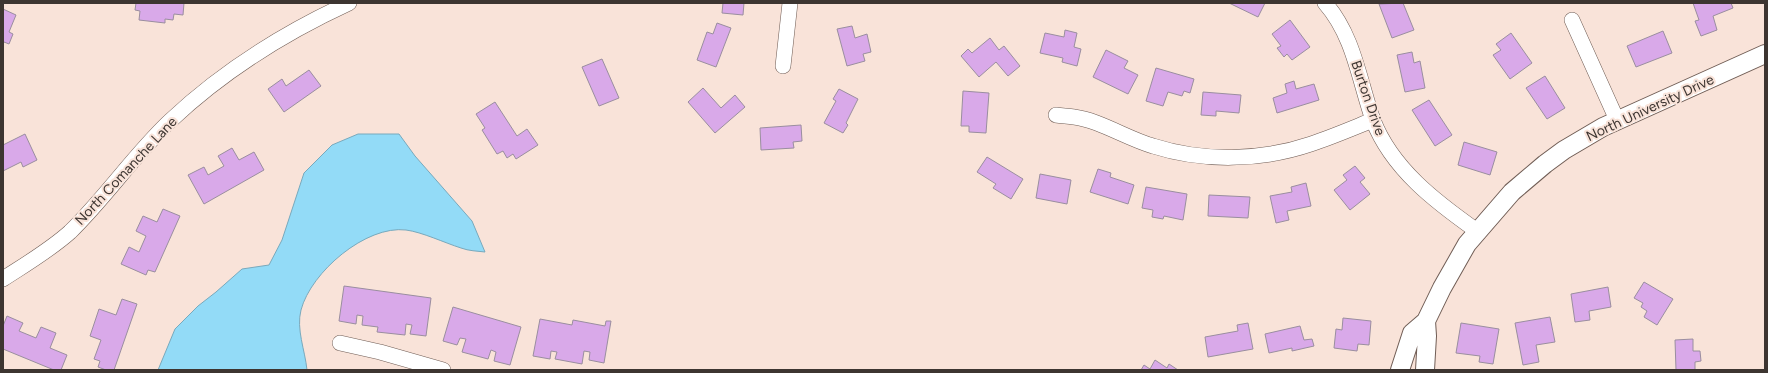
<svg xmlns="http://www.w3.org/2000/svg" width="1768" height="373" font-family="Figtree,sans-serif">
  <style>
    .water { fill: #93dbf7; stroke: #79a9bc }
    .building { fill: #d9a9e9; stroke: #9a8e9f }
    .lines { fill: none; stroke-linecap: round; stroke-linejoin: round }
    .minor-casing { stroke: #705d55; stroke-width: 16 }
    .tertiary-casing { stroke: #705d55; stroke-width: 20 }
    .minor { stroke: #fff; stroke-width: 15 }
    .tertiary { stroke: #fff; stroke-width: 18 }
    .labels { text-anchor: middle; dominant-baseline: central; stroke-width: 4; stroke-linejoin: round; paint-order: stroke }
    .street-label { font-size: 14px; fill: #3d3531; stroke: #f9e3d9 }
  </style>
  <rect width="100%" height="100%" fill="#f9e3d9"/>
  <path class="water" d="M358,134H399L415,156L472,221L485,252C477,251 469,251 461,248C445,243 422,232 406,230C366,225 311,272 301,310C296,329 305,350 307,370H158L175,329L198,306L216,292L242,269L269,265L282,240L304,173L332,145Z"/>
  <path class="building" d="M136,3H184L183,15L174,14L173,20L165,19V23L139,20L140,11L135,10Z
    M723,3H744L743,15L722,13Z
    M1229,3H1265L1258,17Z
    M1403,3L1414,30L1392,38L1379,4Z
    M1693,3H1731L1733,8L1713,16L1717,30L1701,36L1695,21L1699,20Z
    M3,9L16,15L9,32L13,34L9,44L4,42L3,45Z
    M1290,20L1310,47L1292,60L1287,54L1284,57L1277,48L1281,46L1272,34Z
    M717,23L731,28L716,67L697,60L707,32L713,34Z
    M852,26L855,38L867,34L871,52L863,54L865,61L847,66L837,29Z
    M1065,30L1077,33L1074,47L1081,49L1077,66L1062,62L1063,58L1040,53L1045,33L1064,37Z
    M1663,31L1672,53L1636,67L1627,46Z
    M1511,33L1532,63L1510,79L1493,55L1501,50L1496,44Z
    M990,38L999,50L1004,46L1020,66L1008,76L996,62L979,77L961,56L968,49L972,53Z
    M1106,50L1128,61L1124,68L1138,75L1128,94L1093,77Z
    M1412,52L1414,63L1420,61L1425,88L1405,92L1397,55Z
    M602,59L619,98L599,106L582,67Z
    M1156,68L1194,79L1190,93L1184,91L1182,96L1168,92L1163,106L1146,101Z
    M309,70L321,86L284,112L268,89L282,79L286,86Z
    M1545,76L1565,108L1547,119L1526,88Z
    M1294,81L1296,89L1314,84L1319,100L1277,113L1273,98L1287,93L1285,84Z
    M703,88L721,108L735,95L745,107L715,133L688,102Z
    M839,89L858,99L846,123L848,125L843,133L824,123L836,101L833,99Z
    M963,91L989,93L986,133L969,132V126H961Z
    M1203,92L1241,95L1239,113L1216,111V116L1201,115Z
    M1429,100L1452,135L1435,146L1412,110Z
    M495,102L517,136L527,129L538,145L516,159L513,154L507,158L503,151L497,154L482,130L485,128L476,114Z
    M801,125L802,141L793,142L794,148L761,150L760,128Z
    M25,134L37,160L23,167L21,162L3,171V145Z
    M1464,142L1497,152L1490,175L1458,165Z
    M232,148L239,160L254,152L264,170L204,204L188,175L204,167L208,175L224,166L218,156Z
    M987,157L1023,179L1011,199L993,188L996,184L977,172Z
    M1355,166L1365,178L1360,182L1370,194L1350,210L1334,190L1347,180L1343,175Z
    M1098,169L1111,173L1110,177L1134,185L1128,204L1090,192Z
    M1040,174L1071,180L1067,204L1036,198Z
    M1306,183L1311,206L1287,211L1289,220L1276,223L1270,196L1292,192L1291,187Z
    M1146,187L1187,194L1183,220L1164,216L1163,219L1152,217L1153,210L1142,208Z
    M1209,195L1250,197L1248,218L1208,216Z
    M163,209L180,216L155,272L148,270L146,275L121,264L129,247L139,252L146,236L136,231L143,216L157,222Z
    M1644,282L1673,299L1657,325L1644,317L1647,311L1641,307L1643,303L1634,298Z
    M344,286L431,298L426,336L410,334L412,325L406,324L405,335L377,332L378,327L362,325L363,316L357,315L356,324L339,321Z
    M1608,287L1611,307L1589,311L1590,320L1575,322L1571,294Z
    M122,299L137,304L114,370H106L98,367L100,361L94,359L101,340L90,336L99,309L116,315Z
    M453,307L521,327L510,365L494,361L496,352L491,350L488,359L462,352L466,339L460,338L457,345L443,341Z
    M7,316L23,323L19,331L36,338L41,327L56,333L50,348L67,355L61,370H54L3,349V326Z
    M1550,317L1555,342L1536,345L1539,362L1523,365L1515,323Z
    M1343,318L1371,321L1369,345L1358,344L1357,351L1334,348L1336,329L1342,330Z
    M540,319L572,325L573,320L605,326L606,321H611L604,363L589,360L590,352L584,351L582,364L555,359L557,352L551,351L550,359L533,356Z
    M1248,323L1253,349L1208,357L1205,337L1238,331L1237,325Z
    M1461,323L1499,329L1493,364L1479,362L1480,356L1456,353Z
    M1300,326L1304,340L1312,339L1314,346L1292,351V348L1269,353L1265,334Z
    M1693,339V351H1700L1701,361L1695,362V370H1676L1675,340Z
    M1155,360L1167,368L1169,364L1178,370H1141L1144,365L1150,369Z"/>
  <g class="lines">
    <g class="minor-casing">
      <path id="minor" d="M1325,3C1354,36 1359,80 1373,120C1392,169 1436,202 1477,231
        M1572,20L1617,120
        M783,66L790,3
        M1056,115C1062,116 1068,116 1074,117C1099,120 1128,139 1153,146C1203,162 1261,161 1311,144C1332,137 1353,128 1373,120
        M3,279C26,264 50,250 70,232C106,197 134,155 170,121C223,71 284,33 349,3
        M340,343L380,352L443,370"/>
    </g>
    <g class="tertiary-casing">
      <path id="tertiary" d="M1400,370L1412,333L1426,321L1442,288L1467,244L1512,192L1545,164L1564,150L1603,127L1765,54
        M1425,370L1427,336L1426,321"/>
    </g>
    <use href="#minor" class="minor"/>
    <use href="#tertiary" class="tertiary"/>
  </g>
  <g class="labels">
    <g class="street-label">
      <text transform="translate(1368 98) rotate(71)">Burton Drive</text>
      <text transform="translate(1650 108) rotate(-25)">North University Drive</text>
      <text transform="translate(126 171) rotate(-47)">North Comanche Lane</text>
    </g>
  </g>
  <rect width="1768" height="373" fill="none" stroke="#3d3531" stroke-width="8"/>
</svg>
